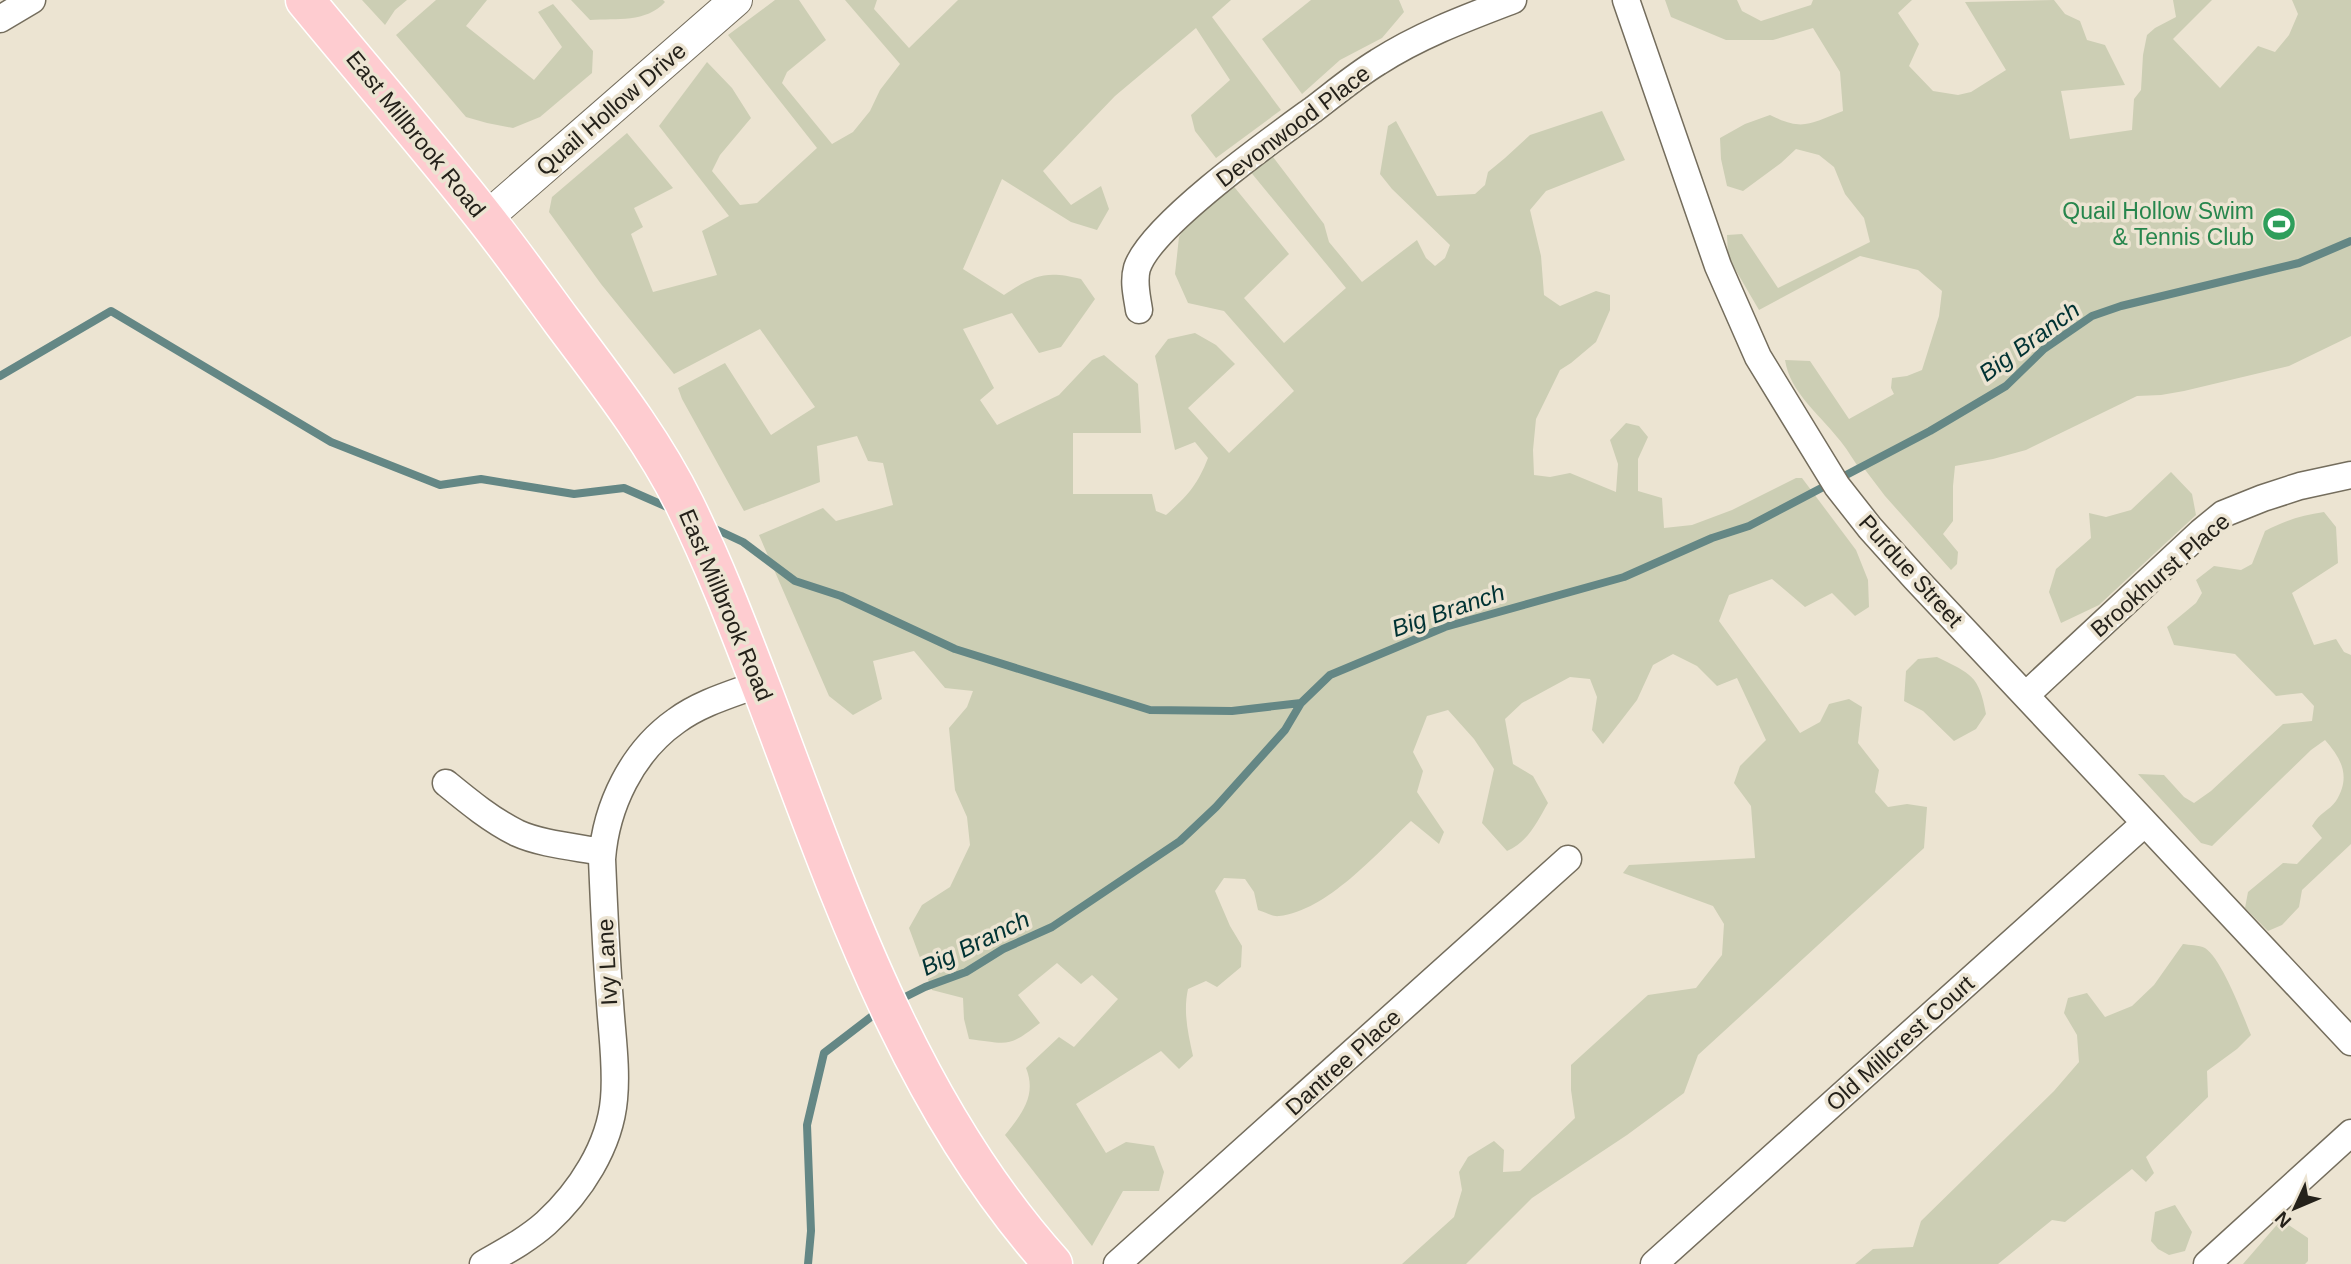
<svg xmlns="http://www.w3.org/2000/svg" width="2351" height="1264" font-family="Arial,sans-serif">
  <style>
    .green { fill: #ccceb4 }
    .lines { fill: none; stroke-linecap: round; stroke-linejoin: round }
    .stream { stroke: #648785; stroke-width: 8 }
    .minor-casing { stroke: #746d5d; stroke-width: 29 }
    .tertiary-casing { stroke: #746d5d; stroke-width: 34 }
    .primary-casing { stroke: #fff; stroke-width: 41 }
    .minor { stroke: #fff; stroke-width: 26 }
    .tertiary { stroke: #fff; stroke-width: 32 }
    .primary { stroke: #feccd0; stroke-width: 38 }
    .labels { text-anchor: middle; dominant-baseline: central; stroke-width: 7; stroke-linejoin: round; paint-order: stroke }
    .street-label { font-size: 23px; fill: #24211a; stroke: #ece4d2 }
    .leisure-label { font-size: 23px; fill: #27864d; stroke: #ece4d2; text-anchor: end }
    .water-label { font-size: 24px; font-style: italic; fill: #003233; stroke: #ece4d2 }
  </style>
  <rect width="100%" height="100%" fill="#ece4d2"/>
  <path class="green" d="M362,0H407L395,10L385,25Z
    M436,0H487L466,26L534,80L562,47L538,12L553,4L593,51L592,73L540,117L513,128L487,123L466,117L396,35Z
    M571,0H663L665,2C646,23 617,18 590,20Z
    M775,0H799L826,40L787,72L782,83L832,144L853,132L870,111L880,90L900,64L845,0H877L874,9L909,48L958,0H1231L1212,17L1281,110L1216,158L1195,131L1191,115L1230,80L1196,28L1115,96L1043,171L1071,205L1101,186L1109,209L1097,230L1071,222L1002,179L963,269L1004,295C1034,275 1046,270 1081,279L1095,299L1061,347L1039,353L1012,313L963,329L994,388L980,400L997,425L1059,395L1092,360L1104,355L1138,384L1141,433H1073V494H1152L1156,511L1166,515C1188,495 1197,486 1208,458L1195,442L1175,450L1155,356L1168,339L1195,333L1216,345L1235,364L1188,408L1229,453L1294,391L1224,311L1188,303L1175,274L1179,237L1192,217L1231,183L1289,254L1244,298L1284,343L1346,288L1249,170L1270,153L1324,224L1329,242L1362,282L1417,240L1426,258L1435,266L1445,258L1450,245L1392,189L1380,174L1388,126L1396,121L1437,196L1475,194L1485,185L1488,172L1505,158L1530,135L1602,111L1625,160L1546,191L1530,210L1541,256L1544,295L1560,306L1596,291L1610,295V310L1596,342L1571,363L1560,370L1536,419L1533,450L1534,475L1550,477L1570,473L1616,492L1618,464L1610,440L1626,423L1639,426L1648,437L1638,459V491L1662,498L1664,528L1692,525L1732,510L1796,478H1802L1856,550L1868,580L1869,607L1855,616L1832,593L1805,607L1772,579L1729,595L1719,621L1800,733L1820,722L1829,704L1849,699L1862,707L1858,743L1879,770L1875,792L1888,807L1907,804L1927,807L1924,848L1698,1055L1684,1093L1627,1135L1532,1198L1466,1264H1402L1454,1217L1462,1190L1459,1172L1468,1157L1494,1141L1504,1150L1503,1172L1520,1171L1575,1118L1571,1090V1065L1648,995L1696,988L1722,955L1724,924L1713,906L1623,873L1629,865L1755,858L1751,806L1734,783L1740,766L1766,740L1737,678L1717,686L1697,666L1673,654L1653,665L1637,700L1603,744L1592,730L1597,697L1590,679L1570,677L1522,703L1505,719L1513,764L1533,776L1548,803C1537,822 1528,842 1507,851L1482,823L1494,769L1474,739L1448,710L1427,716L1413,752L1423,771L1417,792L1444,832L1439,844L1411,821C1377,853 1327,911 1279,916C1273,917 1265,912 1258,910L1254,892L1245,879L1224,878L1215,891L1230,926L1242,946L1241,967L1217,987L1206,981L1188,989C1183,1012 1188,1033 1193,1056L1179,1069L1161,1051L1076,1104L1106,1153L1126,1142L1154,1146L1164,1172L1159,1191H1123L1092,1246L1005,1135C1022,1114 1037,1095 1026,1068L1059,1037L1074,1047L1118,999L1092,975L1081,984L1057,963L1018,995L1040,1023C1008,1048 1009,1044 969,1039L964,1019L963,998L932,990L909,928L922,905L950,887L970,845L967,817L955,790L949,728L967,707L973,691L945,688L914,651L873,661L882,699L853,715L829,696L759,535L823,508L836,521L893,505L883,463L868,461L857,436L817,446L820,482L744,511L682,399L678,388L725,363L771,435L815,407L760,329L674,374L601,284L549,212L552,197L627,133L673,188L634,208L643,227L631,234L653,292L717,275L702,231L729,216L659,126L707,62L732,88L751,118L720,155L712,171L740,205L757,203L817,148L728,35Z
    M1311,0H1399L1404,12L1382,38L1340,60L1302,94L1262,39Z
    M1665,0H1737L1742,11L1761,21L1811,5L1813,0H1912L1898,13L1919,44L1909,66L1933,91L1958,95L1971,92L2006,70L1965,2L2054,0L2065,14L2080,21L2087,40L2105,45L2125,85L2061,91L2070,139L2132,130L2134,99L2141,90L2143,55L2147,35L2155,28L2176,17L2173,0H2212L2173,39L2220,88L2258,46L2275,52L2289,35L2298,14L2292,0H2351V336L2289,366L2184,391L2161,395L2137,396L2026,450L1993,459L1955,466L1953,486V521L1943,534L1958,552L1957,564L1951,570L1885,496L1863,467L1859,468C1852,458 1846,447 1837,437C1818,413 1790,392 1785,360L1810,361L1849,419L1894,394L1891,388L1892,378L1907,376L1922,370L1939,316L1942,291L1918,270L1860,256L1759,310L1728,257L1727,235L1742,234L1778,288L1870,242L1864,218L1845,194L1834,167L1819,155L1796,149L1781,163L1743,191L1727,186L1721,159L1720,138L1745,124L1770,115C1804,132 1810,123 1843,111L1840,72L1813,28L1773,40H1726L1671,17Z
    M2171,472L2192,494L2196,515L2099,605L2061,623L2049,592L2056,569L2091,538L2089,513L2106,517L2131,510Z
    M2324,512L2336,527L2338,563L2292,593L2314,645L2336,639L2344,652L2351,655V844L2302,890L2299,907L2282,925L2268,931L2245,908L2248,892L2283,863L2297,864L2322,838L2312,826C2320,812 2329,811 2336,801C2351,777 2342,759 2325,740L2311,750L2212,846L2201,843L2138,774L2164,775L2184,797L2194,803L2211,791L2283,724L2312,721L2314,706L2302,693L2276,696L2235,654L2174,645L2167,627L2196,603L2202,593L2196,580L2214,566L2241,570L2252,564L2265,531C2284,521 2302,515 2324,512Z
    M1937,657C1971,674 1979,675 1986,714L1976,729L1954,741L1923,711L1904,701L1906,671L1918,659Z
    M2183,944C2189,945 2199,945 2205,948C2222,959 2243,1016 2251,1035L2237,1049L2207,1071L2208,1097L2146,1157L2154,1173L2146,1182L2132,1169L2065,1222L2052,1220L1998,1264H1855L1873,1249L1913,1247L1921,1221L2054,1091L2079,1062L2077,1035L2064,1013L2068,998L2087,993L2105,1017L2132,1006L2154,985Z
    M2175,1205L2192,1232L2185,1251L2169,1255L2158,1249L2151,1241L2155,1212Z
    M2281,1220L2308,1238V1261L2305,1264H2243Z"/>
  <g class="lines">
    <path class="stream" d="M0,376L111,311L331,442L440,485L481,479L574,494L624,488L674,510
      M711,527L743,542L795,581L841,596L955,649L1150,710L1232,711L1301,703
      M897,1001L925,987L966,972L1003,949L1052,927L1180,841L1216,807L1285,730L1301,703L1330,675L1445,627L1624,577L1712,538L1749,526L1930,431L2006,386L2044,349L2092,316L2121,306L2299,263L2351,241
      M808,1264L811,1231L807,1125L824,1053L880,1010"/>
    <g class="minor-casing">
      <path id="minor" d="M1626,0L1718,266L1758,357L1837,486L1870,528L1915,578L2351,1042
        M0,19L32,0
        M1139,310C1137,296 1133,282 1137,268C1151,225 1274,138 1314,109C1335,93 1355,76 1378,62C1420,35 1466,18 1513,0
        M2026,695L2201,532L2223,514L2263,498L2300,486L2351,475
        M446,783C468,801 491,820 517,833C541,844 576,847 602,852
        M483,1264C504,1252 527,1240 546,1223C580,1192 610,1146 614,1099C617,1068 612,1035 610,1003C606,955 604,907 602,859C606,806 632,752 676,721C700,703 732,694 759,684
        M1117,1264L1568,859
        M1654,1264L2145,823
        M2207,1264L2351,1133"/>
    </g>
    <g class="tertiary-casing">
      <path id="tertiary" d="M485,219L736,0"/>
    </g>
    <g class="primary-casing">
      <path id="primary" d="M305,0C365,73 427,144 485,218C511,251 536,286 561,320C605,379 652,438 685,505C716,568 740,632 765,697C840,895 909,1104 1053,1264"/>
    </g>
    <use href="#minor" class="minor"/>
    <use href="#tertiary" class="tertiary"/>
    <use href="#primary" class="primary"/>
  </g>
  <defs>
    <g id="stadium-disc" transform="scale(1.75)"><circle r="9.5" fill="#2e9e5b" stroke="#ece4d2"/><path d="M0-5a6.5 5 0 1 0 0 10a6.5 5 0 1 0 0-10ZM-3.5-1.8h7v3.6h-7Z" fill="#fff"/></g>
  </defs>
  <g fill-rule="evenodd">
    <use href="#stadium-disc" x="2279" y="224"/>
  </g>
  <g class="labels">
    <g class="street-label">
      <text transform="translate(611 109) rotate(-41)">Quail Hollow Drive</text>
      <text transform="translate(1293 126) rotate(-37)">Devonwood Place</text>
      <text transform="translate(416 134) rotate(51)">East Millbrook Road</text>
      <text transform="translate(1911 571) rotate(48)">Purdue Street</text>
      <text transform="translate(2160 575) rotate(-41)">Brookhurst Place</text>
      <text transform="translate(726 605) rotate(67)">East Millbrook Road</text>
      <text transform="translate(607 962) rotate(-93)">Ivy Lane</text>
      <text transform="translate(1900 1043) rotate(-42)">Old Millcrest Court</text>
      <text transform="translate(1343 1062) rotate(-42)">Dantree Place</text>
    </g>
    <g class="leisure-label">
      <text x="2254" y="211">Quail Hollow Swim<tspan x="2254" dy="26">&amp; Tennis Club</tspan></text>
    </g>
    <g class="water-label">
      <text transform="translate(2029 341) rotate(-36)">Big Branch</text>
      <text transform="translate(1448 610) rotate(-19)">Big Branch</text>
      <text transform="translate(975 943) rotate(-26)">Big Branch</text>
    </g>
  </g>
  <g transform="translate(2295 1208) rotate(226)" stroke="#ece4d2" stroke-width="5" paint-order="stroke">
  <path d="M0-5L12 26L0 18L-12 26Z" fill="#24211a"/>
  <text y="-10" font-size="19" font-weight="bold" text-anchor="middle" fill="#24211a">N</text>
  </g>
</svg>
